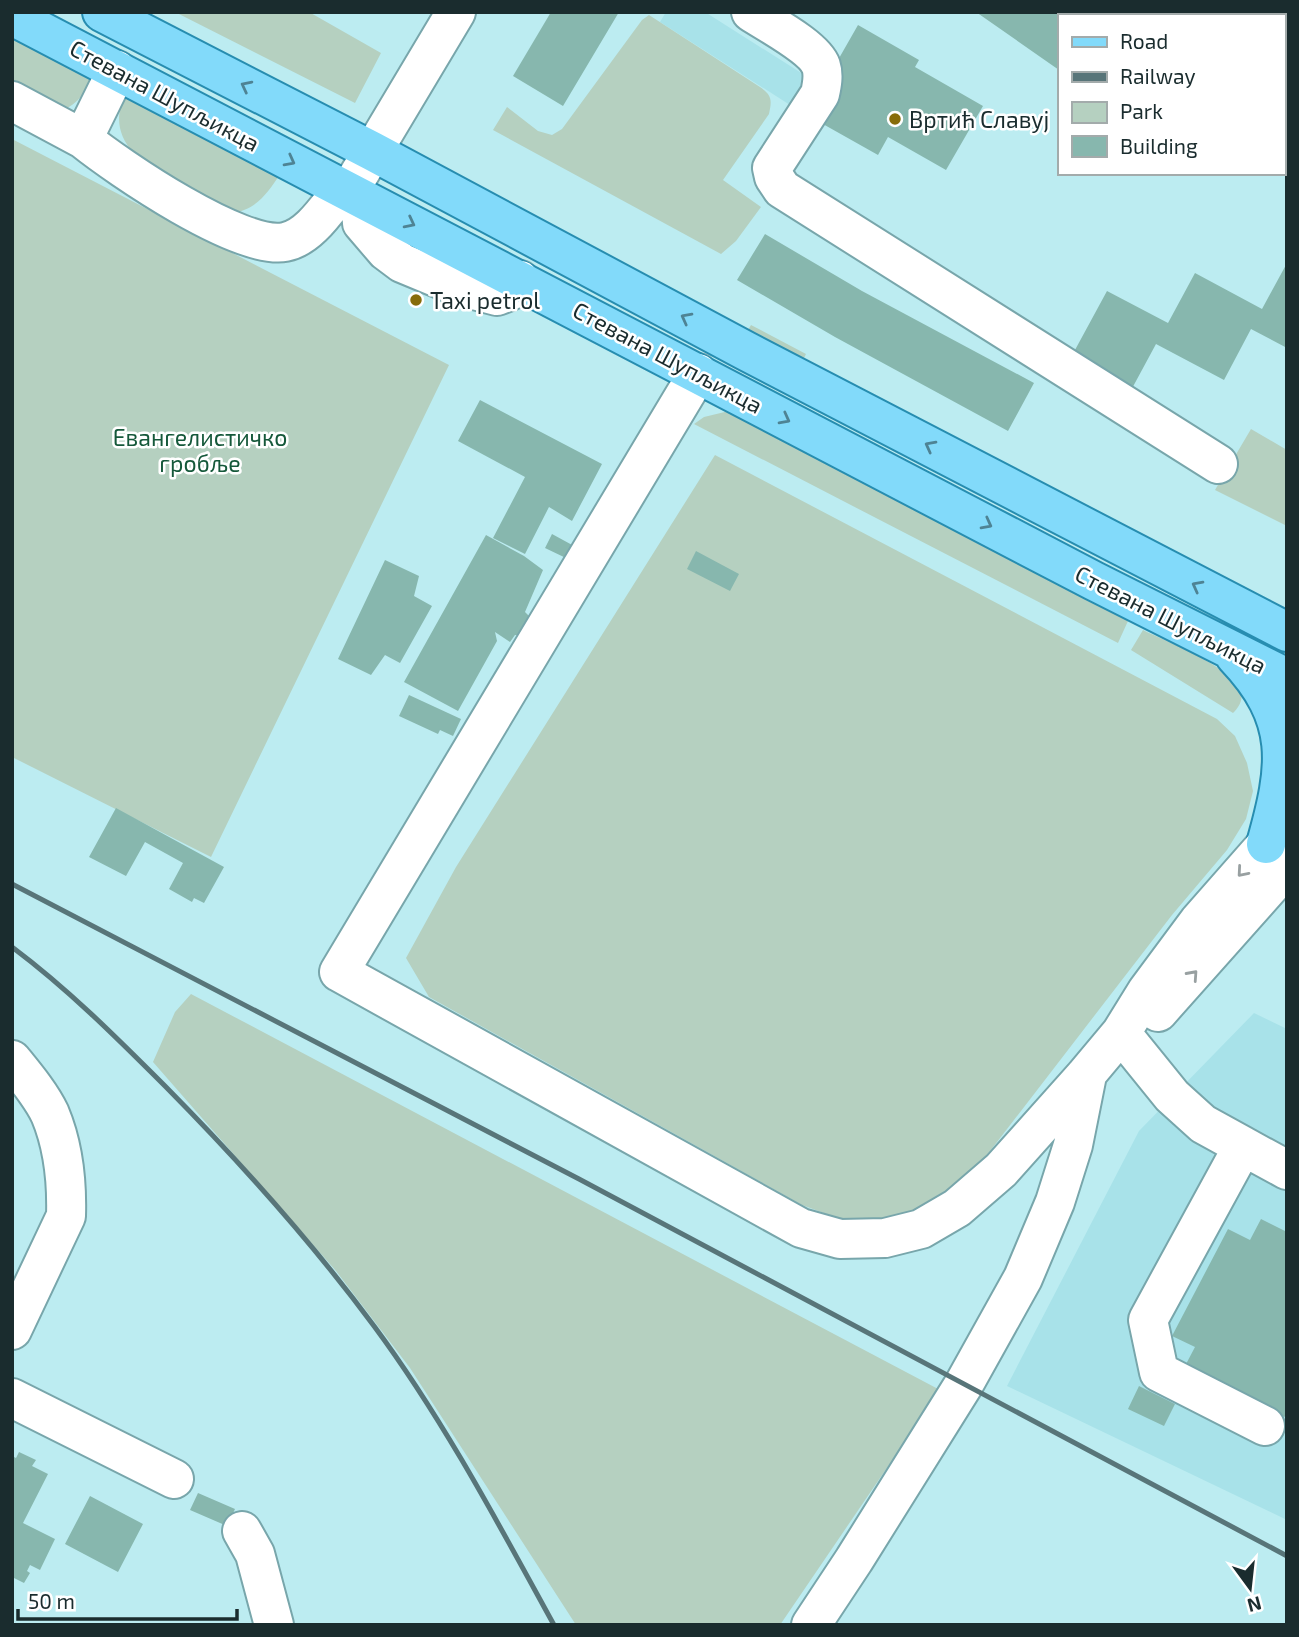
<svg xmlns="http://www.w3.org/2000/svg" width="1299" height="1637" font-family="'Exo 2',sans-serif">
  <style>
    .built { fill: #a8e2e9 }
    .green { fill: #b5d0c0 }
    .building { fill: #87b7ae }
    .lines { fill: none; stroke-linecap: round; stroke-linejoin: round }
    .minor-casing { stroke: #78a6ab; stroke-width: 42 }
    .major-casing { stroke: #278db0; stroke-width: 42 }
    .minor { stroke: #fff; stroke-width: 38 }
    .major { stroke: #82dafa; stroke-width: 38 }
    .rail { stroke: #587579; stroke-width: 5 }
    .oneway { stroke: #4e8394 }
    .oneway2 { stroke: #98a0a1 }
    .poi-dot { fill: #876c0a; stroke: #fff; stroke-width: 2.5 }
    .labels { text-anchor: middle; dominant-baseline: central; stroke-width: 5; stroke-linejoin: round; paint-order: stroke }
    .street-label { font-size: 23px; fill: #1a2c2e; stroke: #fff }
    .poi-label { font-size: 23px; fill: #1a2c2e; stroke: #fff; text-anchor: start }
    .park-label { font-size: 23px; fill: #15583a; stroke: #fff }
  </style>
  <rect width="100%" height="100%" fill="#bcecf1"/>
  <path class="built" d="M666,12H705L806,76L790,105L660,22Z
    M1254,1013L1287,1029V1520L1007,1386L1139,1131Z"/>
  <path class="green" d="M175,12H309L381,53L355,103Z
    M649,15L760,87C772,95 772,100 769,114L723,180L761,207L736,241L721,254L493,130L507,107L538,131L552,135L562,129L642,20Z
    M12,27L93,73C87,90 79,104 61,111L12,88Z
    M127,91L280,174C268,193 255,211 231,213L134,154C116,133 115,114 127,91Z
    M12,139L449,365L211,857L12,757Z
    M751,325L806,354L800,366L744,337Z
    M733,410L1128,621L1118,643L694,424L704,417Z
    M1251,429L1287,450V526L1215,490Z
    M715,455L1217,719L1235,736L1247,763L1253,791L1246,819L1227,850L1172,915L977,1168L939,1207L859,1226L802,1205L429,997L406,958L456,867Z
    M1143,630C1167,642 1234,667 1241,693C1243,701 1238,708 1233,713L1131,650Z
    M191,994L940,1390L780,1625H576L410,1368L336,1271L153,1062L175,1012Z"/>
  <path class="building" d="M551,12H619L563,106L513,76Z
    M976,12H1096L1101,16H1059V70Z
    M1141,12H1255L1261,16H1147Z
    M858,25L919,60L915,67L983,106L946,170L888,137L878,155L814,119L830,74Z
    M1283,29L1287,31V99L1283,97Z
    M765,234L862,291L1034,383L1008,431L835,337L737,280Z
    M1287,263V348L1251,329L1224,380L1156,344L1129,394L1069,361L1107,291L1168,323L1195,273L1262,309Z
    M480,400L602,464L572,521L549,507L525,554L493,538L525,477L458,441Z
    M552,534L574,546L568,559L545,548Z
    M486,535L524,556L543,570L525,612L533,620L526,637L515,635L510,642L495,632L497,641L458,711L404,682Z
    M696,551L739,574L730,591L687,569Z
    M385,560L419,576L414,596L432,606L400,663L385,655L371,675L338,659Z
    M409,695L461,719L453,736L440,730L438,734L399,716Z
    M116,808L224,867L204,903L194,898L192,902L169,889L183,863L145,842L126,876L89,857Z
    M1261,1219L1287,1232V1418L1185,1366L1195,1347L1172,1336L1228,1229L1250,1240Z
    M1139,1386L1175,1404L1164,1426L1128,1409Z
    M19,1452L36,1460L32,1466L48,1474L23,1523L55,1539L40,1570L30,1565L27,1571L30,1573L24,1583L12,1577V1456L16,1458Z
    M198,1493L235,1509L227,1526L190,1510Z
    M90,1496L143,1524L118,1572L65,1544Z"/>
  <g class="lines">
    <g class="minor-casing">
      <path id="minor" d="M751,12C769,24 814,47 821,66C824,75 822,85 820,94L772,168L774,177L782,189L1218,464
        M12,101L83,139L117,70
        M83,139C119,168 241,251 285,242C310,237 328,207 343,189
        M355,181L456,12
        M360,197L362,223L386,251L402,263L455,285L497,296L510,291L520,280
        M698,373L339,972L801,1228L840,1239L885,1238L921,1229L957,1208L1001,1170L1085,1076L1121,1033L1147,991L1199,921L1287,821
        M1158,1012L1287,867
        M1121,1033L1172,1096L1203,1124L1243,1146
        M12,1060C25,1076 41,1095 50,1114C63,1145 67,1183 66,1216L12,1330
        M12,1398L174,1479
        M1265,1426L1159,1372L1148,1320L1243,1146L1287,1170
        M242,1531L255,1554L274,1625
        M811,1625L854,1560L964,1384L1023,1278L1055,1202L1073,1145L1087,1075"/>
    </g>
    <g class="major-casing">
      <path id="major" d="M102,12L372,151L746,351L1287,632
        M12,16L1094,581L1287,678
        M1235,656C1295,719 1288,766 1266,844"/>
    </g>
    <use href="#minor" class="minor"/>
    <use href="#major" class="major"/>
    <path class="rail" d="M12,884L579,1179L1287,1556
      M12,947C68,989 116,1037 165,1086C239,1161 311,1241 374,1326C443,1419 498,1523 554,1625"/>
  </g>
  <defs><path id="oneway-chevron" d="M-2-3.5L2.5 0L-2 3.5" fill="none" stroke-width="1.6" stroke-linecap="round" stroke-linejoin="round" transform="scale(1.75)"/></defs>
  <g class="oneway">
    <use href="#oneway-chevron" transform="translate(246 86) rotate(-153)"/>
    <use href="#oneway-chevron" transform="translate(290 161) rotate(28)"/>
    <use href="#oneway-chevron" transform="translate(410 223) rotate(27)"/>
    <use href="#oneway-chevron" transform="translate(686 318) rotate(-152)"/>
    <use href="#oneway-chevron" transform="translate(785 419) rotate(28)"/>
    <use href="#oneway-chevron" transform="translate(930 446) rotate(-152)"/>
    <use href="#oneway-chevron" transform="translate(987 524) rotate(28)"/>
    <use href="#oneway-chevron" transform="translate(1197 586) rotate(-152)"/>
  </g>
  <g class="oneway2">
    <use href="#oneway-chevron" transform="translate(1242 872) rotate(131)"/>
    <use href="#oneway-chevron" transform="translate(1193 975) rotate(-48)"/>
  </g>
  <g class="poi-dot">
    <circle cx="895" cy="119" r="7"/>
    <circle cx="416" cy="300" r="7"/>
  </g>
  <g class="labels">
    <g class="street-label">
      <text transform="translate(165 95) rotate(28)">Стевана Шупљикца</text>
      <text transform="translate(668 357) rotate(28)">Стевана Шупљикца</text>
      <text transform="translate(1171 619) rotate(27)">Стевана Шупљикца</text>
    </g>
    <g class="poi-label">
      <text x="909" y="119">Вртић Славуј</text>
      <text x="430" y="300">Taxi petrol</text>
    </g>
    <g class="park-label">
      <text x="200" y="437">Евангелистичко<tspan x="200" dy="26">гробље</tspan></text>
    </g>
  </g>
  <rect width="1299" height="1637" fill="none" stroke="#1a2c2e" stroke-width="28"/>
  <rect x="1058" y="14" width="228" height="161" fill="#ffffff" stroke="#a3abab" stroke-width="2"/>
  <rect x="1072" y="37" width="35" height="10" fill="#82dafa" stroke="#a3abab" stroke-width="2"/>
  <text x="1120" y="49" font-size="21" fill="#1a2c2e">Road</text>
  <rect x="1072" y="72" width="35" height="10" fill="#587579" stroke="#a3abab" stroke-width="2"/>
  <text x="1120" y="84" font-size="21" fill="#1a2c2e">Railway</text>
  <rect x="1072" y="102" width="35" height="21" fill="#b5d0c0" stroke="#a3abab" stroke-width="2"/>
  <text x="1120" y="119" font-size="21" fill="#1a2c2e">Park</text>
  <rect x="1072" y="136" width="35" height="21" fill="#87b7ae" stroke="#a3abab" stroke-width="2"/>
  <text x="1120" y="154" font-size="21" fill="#1a2c2e">Building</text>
  <g transform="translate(1250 1588) rotate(165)" stroke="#ffffff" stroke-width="5" paint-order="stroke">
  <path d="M0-5L12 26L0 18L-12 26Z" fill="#1a2c2e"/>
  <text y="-10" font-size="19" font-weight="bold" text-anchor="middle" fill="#1a2c2e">N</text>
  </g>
  <path d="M18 1609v10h219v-10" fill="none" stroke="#1a2c2e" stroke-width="3.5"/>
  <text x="28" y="1609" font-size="21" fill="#1a2c2e" stroke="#ffffff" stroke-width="5" paint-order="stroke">50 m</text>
</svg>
